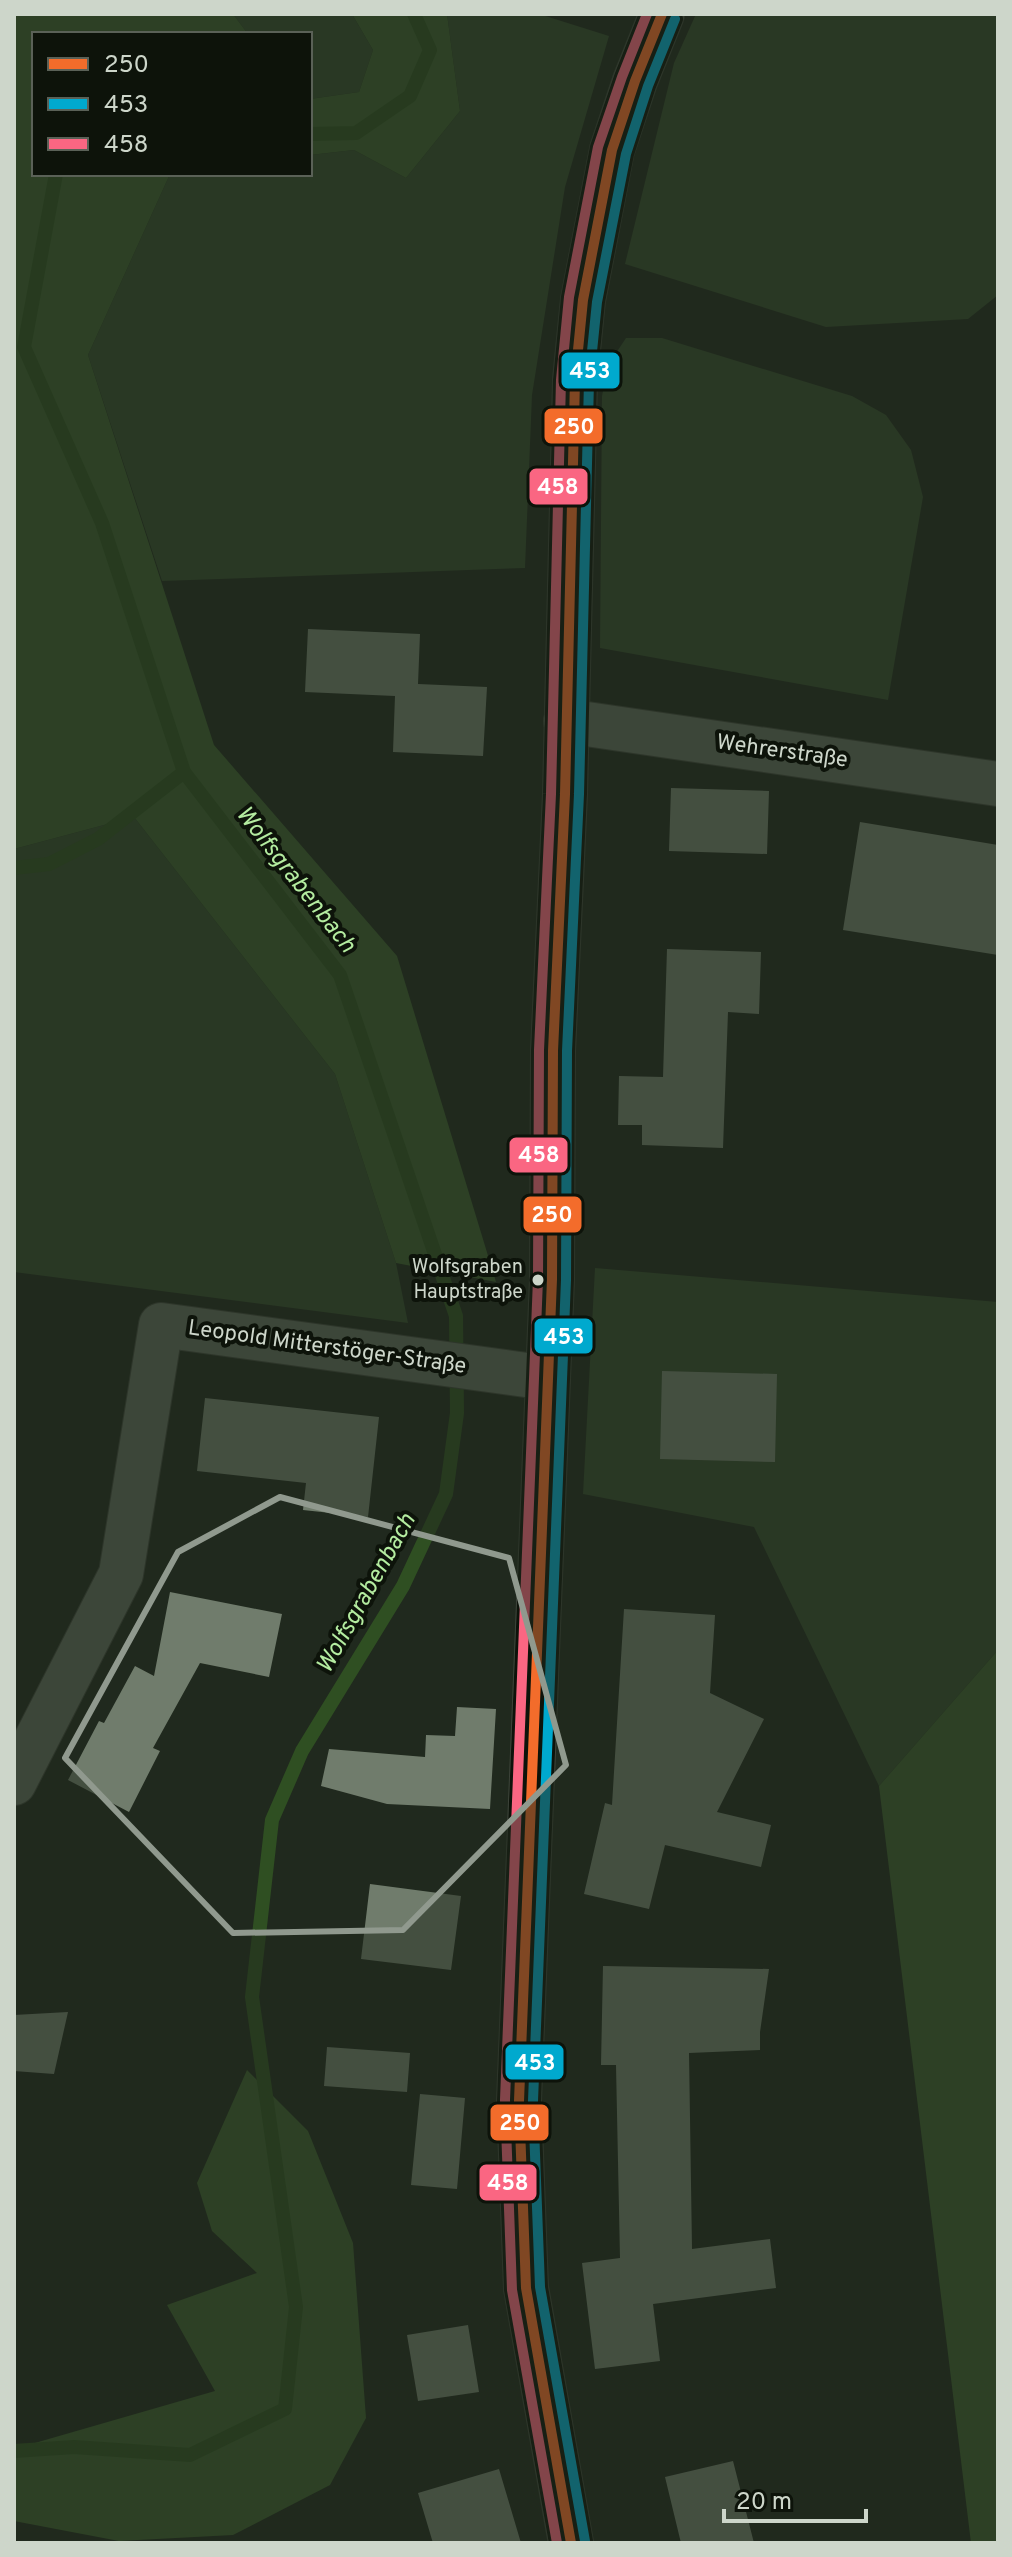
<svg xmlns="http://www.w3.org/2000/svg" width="1012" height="2557" font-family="Overpass,sans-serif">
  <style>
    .green { fill: #34492d }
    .forest { fill: #3c5c2f }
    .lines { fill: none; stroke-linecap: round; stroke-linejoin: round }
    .stream { stroke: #2f4f22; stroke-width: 14 }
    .building { fill: #707c6c }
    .minor-casing { stroke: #3d443a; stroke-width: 46 }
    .secondary-casing { stroke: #3d443a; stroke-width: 46 }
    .minor { stroke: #5e685b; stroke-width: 44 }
    .secondary { stroke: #566053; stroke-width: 44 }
    .bus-1-casing { stroke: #0d130a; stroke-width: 16 }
    .bus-2-casing { stroke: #0d130a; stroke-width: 16 }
    .bus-3-casing { stroke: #0d130a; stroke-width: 16 }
    .bus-1 { stroke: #f36c2b; stroke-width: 10 }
    .bus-2 { stroke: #00a9ce; stroke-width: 10 }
    .bus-3 { stroke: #fa6682; stroke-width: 10 }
    .marked { fill: none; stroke: #90998e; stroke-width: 6; stroke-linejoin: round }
    .bus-dot { fill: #cdd6ca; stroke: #0d130a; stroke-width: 3 }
    .labels { text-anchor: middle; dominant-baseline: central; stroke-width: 8; stroke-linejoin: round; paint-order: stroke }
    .bus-label { font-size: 20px; fill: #cdd6ca; stroke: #0d130a; text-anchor: end }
    .street-label { font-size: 22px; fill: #cdd6ca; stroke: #0d130a }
    .water-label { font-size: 24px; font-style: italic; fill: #b4eca0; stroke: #0d130a }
    .line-badge { stroke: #0d130a; stroke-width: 3 }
    .badge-label { font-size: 22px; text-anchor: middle; font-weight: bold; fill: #fff }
  </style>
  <rect width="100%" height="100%" fill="#20291e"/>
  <path class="green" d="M233,14H352L373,50L359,92L310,99V34H248Z
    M447,14H539L609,36L565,187L532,395L525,568L162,581L88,355L170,174H310V155L354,150L406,178L460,111Z
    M696,14H998V295L968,319L826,327L625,264L674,63Z
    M626,338H662L852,396L886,415L911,450L923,497L888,700L600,648L602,396L608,365Z
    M134,817L335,1074L396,1263L408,1323L14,1272V849Z
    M595,1268L998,1302V1650L879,1786L754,1527L583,1494Z"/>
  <path class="forest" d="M14,14H233L248,34H34V174H170L88,355L214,745L397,956L496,1282L396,1263L335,1074L134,817L14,849Z
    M352,14H447L460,111L406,178L354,150L310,155V99L359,92L373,50Z
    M998,1650V2543H971L879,1786Z
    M247,2070L308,2131L353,2243L366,2418L330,2485L233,2535L119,2541L14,2521V2449L215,2391L167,2305L257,2273L212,2231L197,2183Z"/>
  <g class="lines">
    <path class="stream" d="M310,134L356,133L410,96L430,50L414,14
      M14,868L49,864L98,839L184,772
      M14,2451L74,2447L190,2455L285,2409L296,2307L252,1997L272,1820L302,1751L403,1586L446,1494L457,1413L456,1316L340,975L184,772L102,523L24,347L56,174"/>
  </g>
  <path class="building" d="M308,629L420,634L418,684L487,687L483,756L393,752L395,696L305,692Z
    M671,788L769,791L767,854L669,851Z
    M860,822L998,845V955L843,930Z
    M667,949L761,952L759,1014L728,1012L723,1148L642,1145V1125H618L619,1076L663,1077Z
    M662,1371L777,1374L775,1462L660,1459Z
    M205,1398L379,1417L368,1517L303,1510L306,1483L197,1471Z
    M170,1592L282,1614L269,1677L200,1663L153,1748L160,1751L129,1812L68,1780L99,1721L104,1723L135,1666L154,1676Z
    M624,1609L715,1615L710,1693L764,1719L717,1812L771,1825L761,1867L665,1845L649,1909L584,1894L605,1803L612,1805Z
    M457,1707L496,1709L490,1809L387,1804L321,1786L329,1749L425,1757L426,1735L455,1736Z
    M370,1884L461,1896L451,1970L361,1959Z
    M603,1966L769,1969L760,2032V2050L689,2053L692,2249L770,2239L776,2288L653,2304L660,2361L595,2369L582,2263L620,2258L616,2065H601Z
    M68,2012L54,2074L14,2071V2015Z
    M327,2047L410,2053L407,2092L324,2086Z
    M420,2094L465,2098L457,2189L411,2185Z
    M468,2325L479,2392L418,2401L407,2335Z
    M733,2461L754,2543H681L665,2477Z
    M499,2469L521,2543H433L418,2493Z"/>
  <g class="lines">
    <g class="minor-casing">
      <path id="minor" d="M566,721L998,784
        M14,1783L121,1574L161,1325L548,1378"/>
    </g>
    <g class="secondary-casing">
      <path id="secondary" d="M571,2543L526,2288L519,2101L552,1279L553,1051L565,794L575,380L583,300L612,150L635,81L662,14"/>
    </g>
    <use href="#minor" class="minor"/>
    <use href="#secondary" class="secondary"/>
    <g class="bus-1-casing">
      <path id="bus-1" d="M571,2543L526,2288L519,2101L552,1279L553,1051L565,794L575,380L583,300L612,150L635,81L662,14"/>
    </g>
    <g class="bus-2-casing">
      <path id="bus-2" d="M585,2541L540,2287L533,2101L566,1280L567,1051L579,794L589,381L597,302L626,154L648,86L675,19"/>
    </g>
    <g class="bus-3-casing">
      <path id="bus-3" d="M557,2543L512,2290L505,2100L538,1279L539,1050L551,794L561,380L569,297L598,147L622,77L647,14"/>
    </g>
    <use href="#bus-1" class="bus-1"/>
    <use href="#bus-2" class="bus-2"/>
    <use href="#bus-3" class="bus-3"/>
  </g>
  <path d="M0 0H1012V2557H0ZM280,1497L509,1558L566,1765L403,1930L233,1933L65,1758L178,1552Z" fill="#20291e" fill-opacity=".55" fill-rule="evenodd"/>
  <path class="marked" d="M280,1497L509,1558L566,1765L403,1930L233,1933L65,1758L178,1552Z"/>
  <circle class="bus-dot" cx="538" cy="1280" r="7"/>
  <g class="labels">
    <g class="bus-label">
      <text x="523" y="1268">Wolfsgraben<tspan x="523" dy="25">Hauptstraße</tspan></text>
    </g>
    <g class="street-label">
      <text transform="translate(782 752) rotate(8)">Wehrerstraße</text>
      <text transform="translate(327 1348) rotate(8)">Leopold Mitterstöger-Straße</text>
    </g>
    <g class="water-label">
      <text transform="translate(295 880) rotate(52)">Wolfsgrabenbach</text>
      <text transform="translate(367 1594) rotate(-61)">Wolfsgrabenbach</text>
    </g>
  </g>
  <g class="line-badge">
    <rect x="560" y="351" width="61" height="39" rx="8" fill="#00a9ce"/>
    <rect x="543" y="407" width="61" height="38" rx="8" fill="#f36c2b"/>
    <rect x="528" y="467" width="61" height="39" rx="8" fill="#fa6682"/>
    <rect x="508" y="1136" width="61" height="38" rx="8" fill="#fa6682"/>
    <rect x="522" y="1195" width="61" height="39" rx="8" fill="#f36c2b"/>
    <rect x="533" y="1317" width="61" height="38" rx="8" fill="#00a9ce"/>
    <rect x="504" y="2043" width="61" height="38" rx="8" fill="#00a9ce"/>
    <rect x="489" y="2103" width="61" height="39" rx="8" fill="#f36c2b"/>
    <rect x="478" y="2163" width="60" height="39" rx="8" fill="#fa6682"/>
  </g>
  <g class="badge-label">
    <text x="590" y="378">453</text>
    <text x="574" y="434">250</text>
    <text x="558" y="494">458</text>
    <text x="539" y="1162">458</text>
    <text x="552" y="1222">250</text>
    <text x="564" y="1344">453</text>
    <text x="535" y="2070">453</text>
    <text x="520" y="2130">250</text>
    <text x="508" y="2190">458</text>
  </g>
  <rect width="1012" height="2557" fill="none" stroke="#cdd6ca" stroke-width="32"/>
  <rect x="32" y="32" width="280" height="144" fill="#0d130a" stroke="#5a6157" stroke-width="2"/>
  <rect x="48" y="58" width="40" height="12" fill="#f36c2b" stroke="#5a6157" stroke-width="2"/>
  <text x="104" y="72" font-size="24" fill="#cdd6ca">250</text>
  <rect x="48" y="98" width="40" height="12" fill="#00a9ce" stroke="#5a6157" stroke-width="2"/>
  <text x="104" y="112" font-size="24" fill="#cdd6ca">453</text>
  <rect x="48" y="138" width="40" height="12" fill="#fa6682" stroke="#5a6157" stroke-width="2"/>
  <text x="104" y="152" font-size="24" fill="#cdd6ca">458</text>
  <path d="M724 2509v12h142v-12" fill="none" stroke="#cdd6ca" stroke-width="4"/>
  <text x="736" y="2509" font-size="24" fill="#cdd6ca" stroke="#0d130a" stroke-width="6" paint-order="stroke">20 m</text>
</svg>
